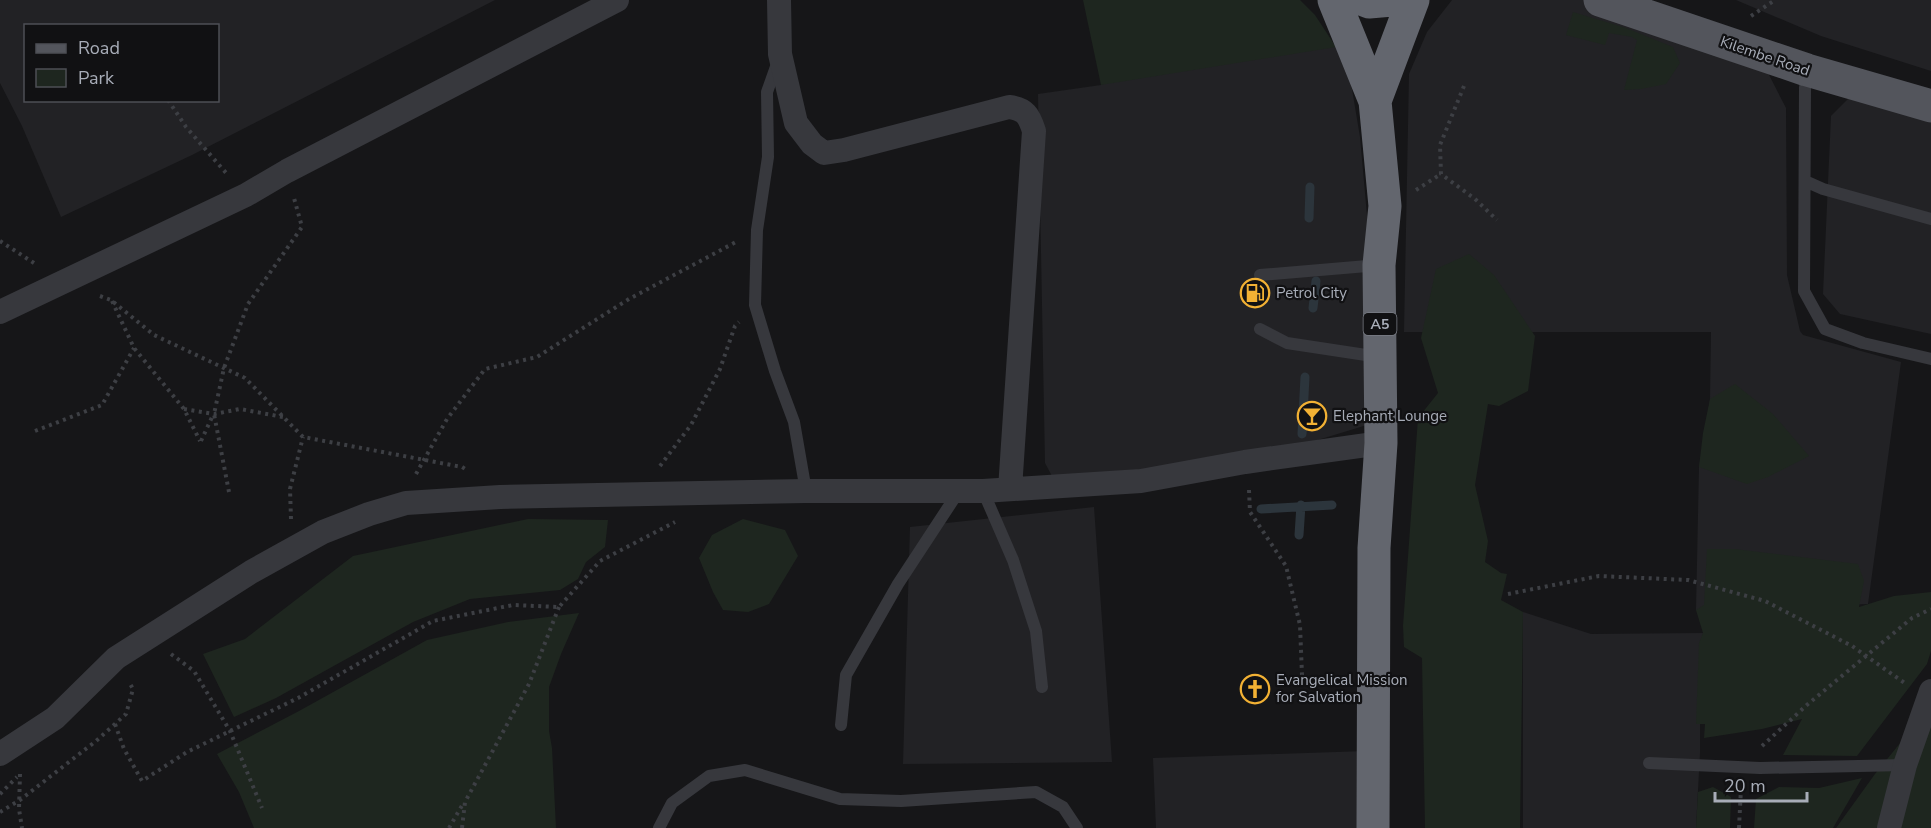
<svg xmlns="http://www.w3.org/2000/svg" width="1931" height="828" font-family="'Nunito Sans',sans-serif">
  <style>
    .built { fill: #222225; fill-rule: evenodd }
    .green { fill: #1e261f }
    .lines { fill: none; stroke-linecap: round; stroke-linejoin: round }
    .stream { stroke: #2c353c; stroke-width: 9 }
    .path { stroke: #3d3f44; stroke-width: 4; stroke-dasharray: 3 4.5; stroke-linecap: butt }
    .lane { stroke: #37383d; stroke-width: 12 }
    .street { stroke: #37383d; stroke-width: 24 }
    .primary { stroke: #53555c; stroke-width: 33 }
    .highway { stroke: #63666e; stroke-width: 33 }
    .labels { text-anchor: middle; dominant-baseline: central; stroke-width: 4.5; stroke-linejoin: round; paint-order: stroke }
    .shield { fill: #111113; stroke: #7b7e86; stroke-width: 1.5 }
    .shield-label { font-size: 14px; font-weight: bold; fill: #a8adb8 }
    .street-label { font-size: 15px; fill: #a8adb8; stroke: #111113 }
    .poi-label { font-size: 15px; fill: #a8adb8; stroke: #111113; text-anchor: start }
  </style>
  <rect width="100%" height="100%" fill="#161618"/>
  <path class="built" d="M0,0H495L192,155L61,217L22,126L0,83ZM26,26H218V100H26Z
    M1452,0H1591L1767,71L1786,108L1787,275L1800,331L1803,335L1901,362L1868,604L1696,610L1699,467L1710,399L1711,332H1404L1409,74L1427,32Z
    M1736,0H1931V71L1821,36Z
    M1167,44L1336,47L1351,83L1360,137L1369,238L1367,425L1173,484L1053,478L1045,463L1038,94L1101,85Z
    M1855,92L1931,111V334L1840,314L1823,294L1831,116Z
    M1094,507L1112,762L903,764L910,527Z
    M1523,612L1591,634L1703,633L1700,650V753L1696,828H1523Z
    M1366,751L1368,828H1156L1153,758Z"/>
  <path class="green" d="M1083,0H1300L1315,15L1336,47L1101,85Z
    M1573,12L1626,28L1673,47L1680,63L1666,84L1641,89L1624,90L1637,40L1632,37L1609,33L1605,45L1566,35Z
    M1469,254L1494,275L1535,336L1528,391L1499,406L1488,404L1475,485L1488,541L1485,562L1501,573L1507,574L1501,600L1523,612L1520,828H1425L1422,658L1404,647L1403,626L1418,418L1438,393L1421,338L1436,269Z
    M1735,384L1773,414L1809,456L1768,477L1747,484L1699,467L1703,433L1710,399Z
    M528,519L608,520L605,547L586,562L578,579L560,590L470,599L413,622L276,698L234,717L203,654L245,639L353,556Z
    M743,519L785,530L798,556L769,604L748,612L723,610L713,592L699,558L712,535Z
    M1707,549H1735L1858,564L1864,581L1859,607L1894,596L1931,592V651L1927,664L1857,756L1783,755L1802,719L1762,729L1704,738L1705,724H1696L1699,643L1703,633L1696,610L1704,605Z
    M579,613L561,654L549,687V731L552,748L556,828H254L239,792L217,754L299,711L427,640L508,622Z
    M1931,705V828H1836L1875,774Z
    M1862,778L1833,828H1754L1756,799L1779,787L1819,788Z
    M1713,787L1731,797L1730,828H1696L1698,792Z"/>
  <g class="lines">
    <path class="stream" d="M1309,218L1310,187
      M1313,308L1316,281
      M1302,434L1305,377
      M1261,509L1332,505
      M1299,535L1301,505"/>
    <path class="path" d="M1751,16L1775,0
      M1464,86L1440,145L1441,174L1475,199L1497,220
      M168,100L186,127L227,174
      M1416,190L1441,174
      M0,241L37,265
      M100,296L111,300L154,335L245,378L303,437L462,467L467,470
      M112,301L134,348L184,409L200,441
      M184,409L214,414L240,409L283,417
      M35,431L102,405L134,348
      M201,441L213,415
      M660,466L691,425L720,369L735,326L739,322
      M416,474L447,419L485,369L537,357L629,299L736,242
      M1249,490L1250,512L1286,566L1300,625L1302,675
      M229,492L214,414L224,368L248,304L302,227L294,198
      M291,519L290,489L303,437
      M1508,594L1599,576L1688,580L1765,601L1852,646L1906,684
      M171,654L194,671L230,731L262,808
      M115,724L124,749L142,781L187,752L298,698L433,621L513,605L559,607L600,561L675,522
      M1762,746L1808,704L1912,618L1931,609
      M20,774L19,809L22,828
      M0,794L17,777
      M0,812L20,800L96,741L126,714L133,689L129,682
      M449,828L464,802
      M462,828L465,802L529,684L559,607
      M1739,828L1741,788"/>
    <path class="lane" d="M778,61L767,92L768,157L757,230L755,305L775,371L794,422L806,491
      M1807,71L1805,88L1804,291L1825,329L1863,343L1931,359
      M1805,181L1823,189L1931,219
      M1260,275L1379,265
      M1260,329L1287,343L1379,357
      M983,491L1013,560L1036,631L1042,687
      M841,725L846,675L898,584L959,491
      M1649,763L1760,768L1905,765
      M659,828L672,803L709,776L745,770L840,799L901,801L1036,792L1063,807L1077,828"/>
    <path class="street" d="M779,0L780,54L796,123L812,144L824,153L844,150L1009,107C1025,109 1029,115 1034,131L1010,489
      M0,312L246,195L287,171L617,0
      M0,754L55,718L116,658L251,572L323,532L369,514L406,503L500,497L806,491H983L1141,481L1245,462L1381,443
      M1889,828L1905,765L1931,691"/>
    <path class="primary" d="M1600,0L1807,70L1931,106"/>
    <path class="highway" d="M1334,0L1375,101L1385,206L1379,265L1381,443L1374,548L1373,828
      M1364,0L1369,2L1392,0
      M1375,101L1413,0"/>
  </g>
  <defs>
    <g id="fuel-ring" transform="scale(1.5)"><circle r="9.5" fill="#111113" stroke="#f2b134" stroke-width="1.5"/><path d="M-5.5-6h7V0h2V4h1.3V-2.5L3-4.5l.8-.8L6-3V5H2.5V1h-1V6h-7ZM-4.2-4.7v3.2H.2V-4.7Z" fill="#f2b134"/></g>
    <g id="bar-ring" transform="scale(1.5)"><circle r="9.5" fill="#111113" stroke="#f2b134" stroke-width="1.5"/><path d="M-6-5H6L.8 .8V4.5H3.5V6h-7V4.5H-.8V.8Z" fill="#f2b134"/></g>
    <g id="church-ring" transform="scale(1.5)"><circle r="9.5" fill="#111113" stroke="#f2b134" stroke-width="1.5"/><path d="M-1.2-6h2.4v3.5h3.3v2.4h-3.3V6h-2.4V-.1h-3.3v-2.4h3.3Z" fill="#f2b134"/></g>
  </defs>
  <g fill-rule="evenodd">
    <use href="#fuel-ring" x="1255" y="293"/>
    <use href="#bar-ring" x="1312" y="416"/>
    <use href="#church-ring" x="1255" y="689"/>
  </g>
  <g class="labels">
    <rect class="shield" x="1363.5" y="313" width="33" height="22" rx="4.5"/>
    <g class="shield-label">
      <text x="1380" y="324">A5</text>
    </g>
    <g class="street-label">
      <text transform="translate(1765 56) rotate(19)">Kilembe Road</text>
    </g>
    <g class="poi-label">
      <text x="1276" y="293">Petrol City</text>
      <text x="1333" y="416">Elephant Lounge</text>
      <text x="1276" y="680">Evangelical Mission<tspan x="1276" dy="17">for Salvation</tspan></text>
    </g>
  </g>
  <rect x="24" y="24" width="195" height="78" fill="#111113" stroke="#4d4f55" stroke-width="1.5"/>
  <rect x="36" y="44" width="30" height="9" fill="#53555c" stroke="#4d4f55" stroke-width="1.5"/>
  <text x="78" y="54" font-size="18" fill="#a8adb8">Road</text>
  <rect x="36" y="69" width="30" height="18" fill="#1e261f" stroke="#4d4f55" stroke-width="1.5"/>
  <text x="78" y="84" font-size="18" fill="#a8adb8">Park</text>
  <path d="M1715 792v9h92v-9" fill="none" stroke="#a8adb8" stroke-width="3"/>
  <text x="1724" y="792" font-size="18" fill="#a8adb8" stroke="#111113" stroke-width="4.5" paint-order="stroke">20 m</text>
</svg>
